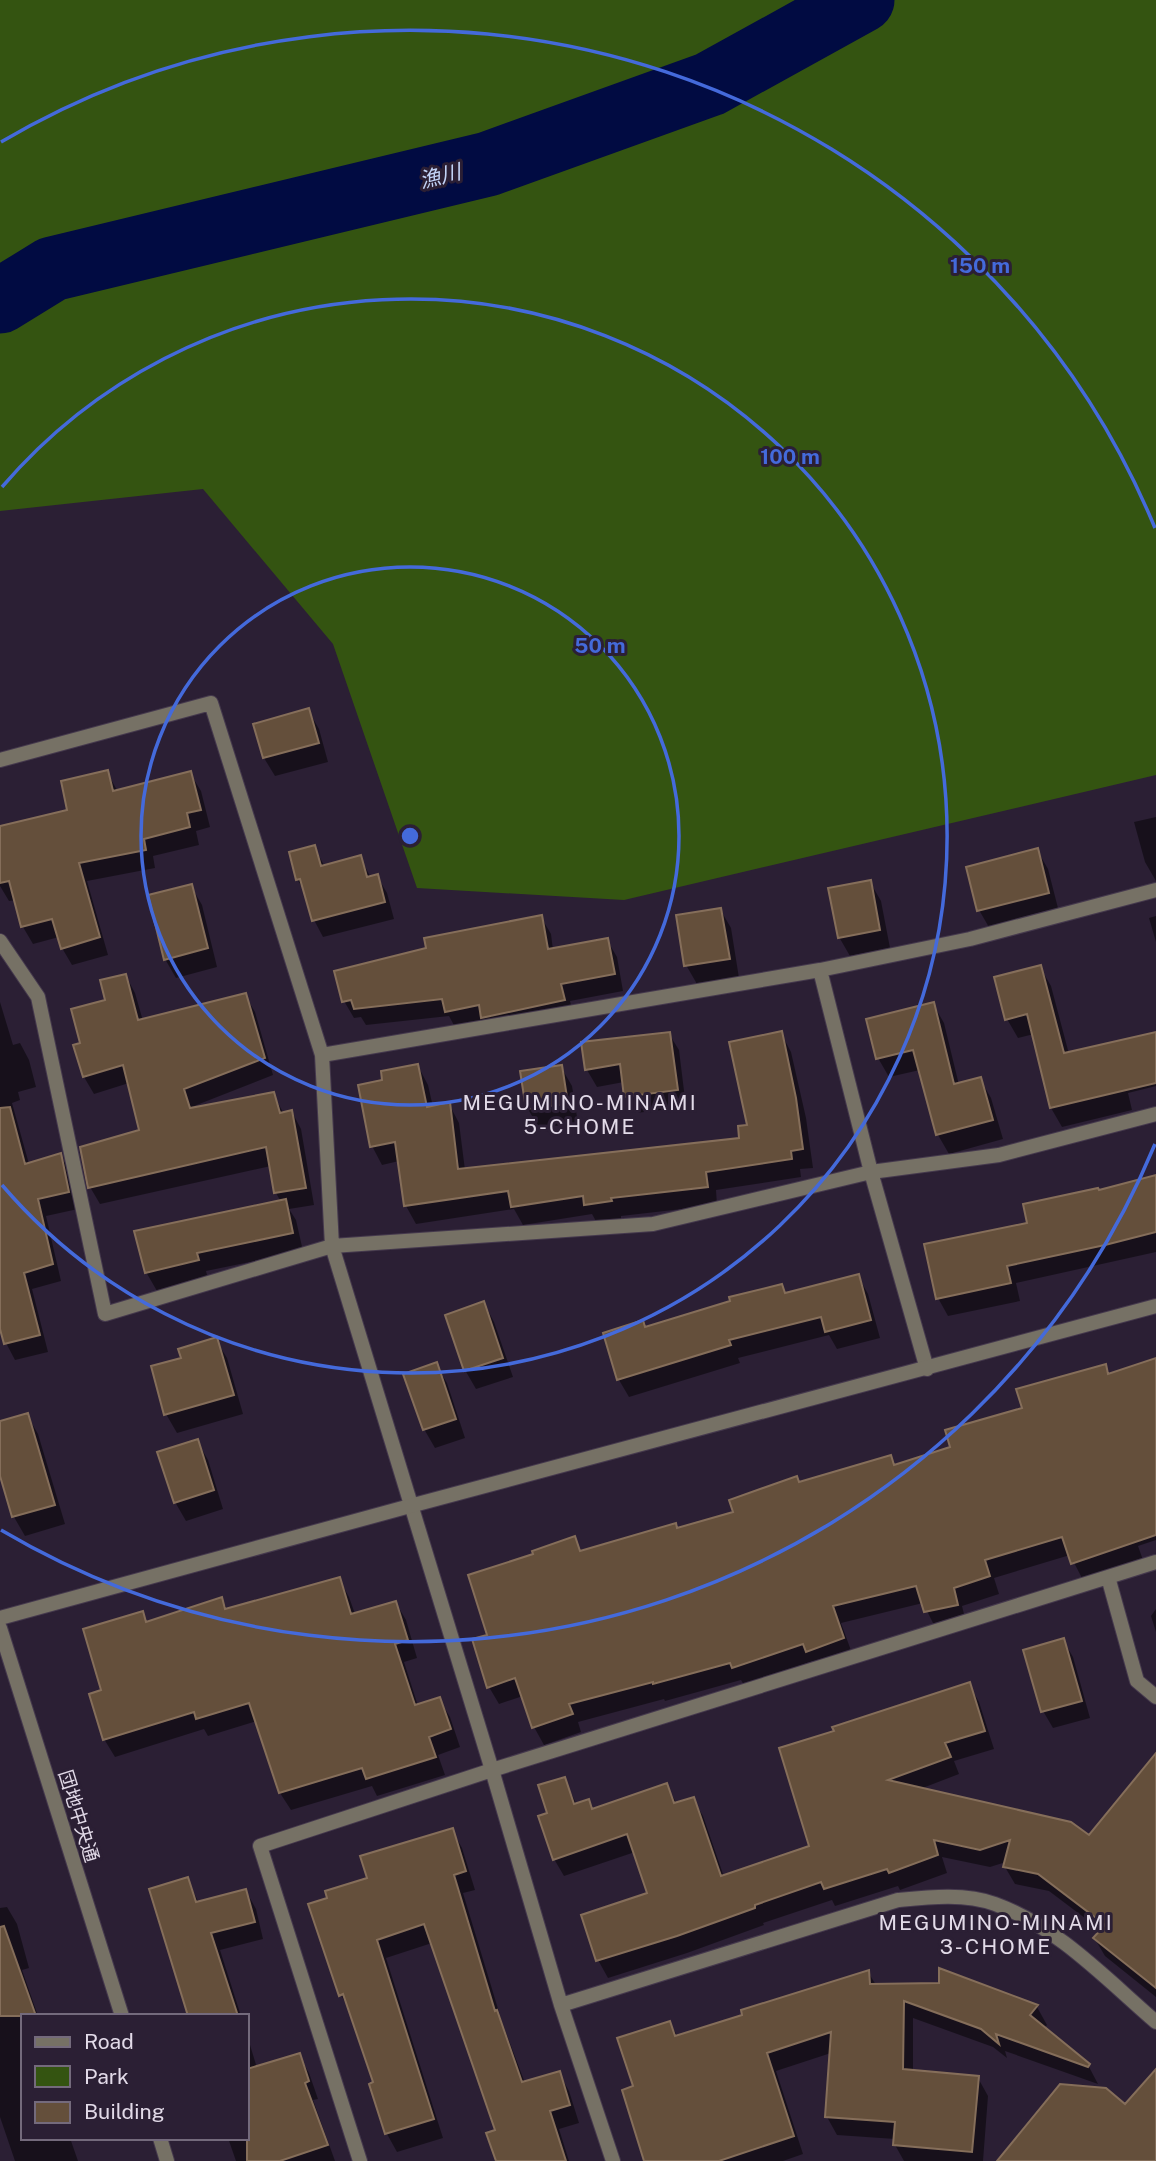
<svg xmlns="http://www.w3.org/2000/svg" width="1156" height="2161" font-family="'Public Sans','Noto Sans JP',sans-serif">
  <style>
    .green { fill: #345411 }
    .shadow { fill: #0007 }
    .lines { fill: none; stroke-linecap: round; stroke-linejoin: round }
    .river { stroke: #010b42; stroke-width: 65 }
    .building { fill: #644f3b; stroke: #856e5a; stroke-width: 2 }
    .minor-casing { stroke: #45394d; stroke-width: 16 }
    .tertiary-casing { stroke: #45394d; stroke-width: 16 }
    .minor { stroke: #767165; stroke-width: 14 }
    .tertiary { stroke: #767165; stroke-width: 14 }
    .ring { fill: none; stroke: #446adb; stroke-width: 3.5 }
    .labels { text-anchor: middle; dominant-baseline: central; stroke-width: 6; stroke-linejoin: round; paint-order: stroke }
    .street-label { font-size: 19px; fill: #e2dae8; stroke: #2b1f34 }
    .water-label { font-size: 21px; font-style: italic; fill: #c2d3f7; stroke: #2b1f34 }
    .neighbourhood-label { font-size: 21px; letter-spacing: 2px; fill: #e2dae8; stroke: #2b1f34 }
    .centre { fill: #446adb; stroke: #2b1f34; stroke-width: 3.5 }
    .ring-label { font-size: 21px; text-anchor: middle; font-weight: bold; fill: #446adb; stroke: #2b1f34; stroke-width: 6; stroke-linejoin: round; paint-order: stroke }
  </style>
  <rect width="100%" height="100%" fill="#2b1f34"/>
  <path class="green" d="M0,0H1156V775L624,900L417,888L333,644L203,489L0,511Z"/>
  <path class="shadow" d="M308,710L319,729L328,762L275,776L264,758Z
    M107,772L118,792L190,773L201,791L210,827L196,831L199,845L153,856L155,868L87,881L108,955L72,965L62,948L59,937L33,944L23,927L16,900L9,901L0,886V827L69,811Z
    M1156,817V881L1145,862L1134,822Z
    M314,847L325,867L360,857L371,878L377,876L387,893L394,919L323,937L314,920L307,895L297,879Z
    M1037,850L1048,869L1059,912L990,929L979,910Z
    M870,882L881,901L890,948L850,956L839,937Z
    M191,886L202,905L217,967L176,978L165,959Z
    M720,909L731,928L739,978L697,984L686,965Z
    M1156,916V942L1149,918Z
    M541,917L551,934L553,950L607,940L617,957L623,991L570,1001L574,1017L493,1034L486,1022L456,1029L449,1016L366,1025L361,1017L354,1018L344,1001L428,949Z
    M1040,967L1051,986L1069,1054L1156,1033V1086L1128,1093L1132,1110L1062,1127L1051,1108L1034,1034L1018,1038L1007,1019Z
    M126,976L135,993L143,1021L245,995L255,1012L273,1075L189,1108V1110L273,1094L284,1114L292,1112L301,1129L314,1205L289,1209L296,1220L303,1251L206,1271L208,1279L157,1291L146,1272L281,1202L276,1193L271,1166L100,1204L90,1187L141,1131L129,1083L94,1094L84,1077L75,1046L82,1044L107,1001Z
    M0,1002L13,1045L20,1043L29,1060L36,1087L18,1092L20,1100L12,1103L29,1164L60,1155L70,1171L78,1209L46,1216L61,1281L32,1289L48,1352L15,1360L6,1343L0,1322Z
    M933,1004L944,1023L959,1085L980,1079L991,1098L1003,1139L949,1154L938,1135L920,1070L889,1077L878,1058Z
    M781,1033L791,1052L806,1118L813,1168L800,1169L801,1177L716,1190L717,1205L621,1216V1219L597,1223L592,1214L523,1225L514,1209L416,1224L406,1206L399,1161L382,1165L372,1146L384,1082L418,1066L428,1085L433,1107L449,1104L459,1123L465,1170L741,1140L750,1126Z
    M669,1034L679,1050L686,1107L636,1113L626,1097L624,1082L597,1087L587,1070L583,1044Z
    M561,1067L572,1086L578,1123L539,1128L528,1109Z
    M1156,1177V1252L1016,1283L1020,1301L948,1316L938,1298L1029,1224L1099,1192Z
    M858,1276L868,1294L880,1338L837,1349L829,1335L738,1358L740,1363L629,1397L619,1380L605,1334L643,1322L646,1329L782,1286L787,1294Z
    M484,1303L494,1322L513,1377L476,1389L465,1370Z
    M216,1340L227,1358L243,1414L177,1433L166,1414L183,1359Z
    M1156,1360V1540L1138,1546L1143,1560L1083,1580L1070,1555L994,1578L999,1594L962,1606L966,1622L936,1629L923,1603L841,1623L853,1656L817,1668L813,1661L744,1685L741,1680L665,1701L664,1699L578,1722L581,1732L544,1745L534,1727L523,1696L499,1704L489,1687L490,1636L535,1556L574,1539L582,1552L678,1530L735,1513L799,1484L890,1457L895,1466L953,1448L1105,1366L1110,1375Z
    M436,1365L447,1383L465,1438L435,1448L424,1429Z
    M27,1415L38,1434L65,1524L25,1536L14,1517L0,1470V1423Z
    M197,1441L208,1460L223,1509L186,1521L175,1502Z
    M339,1579L349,1597L355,1614L396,1603L406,1620L417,1658L404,1662L418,1706L439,1699L450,1717L460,1747L438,1755L445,1775L377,1796L372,1786L291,1810L280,1793L257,1721L208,1736L204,1729L115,1757L104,1739V1691L142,1613L148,1623L221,1599L228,1610Z
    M1156,1609V1632L1151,1616Z
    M1063,1640L1073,1657L1090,1718L1053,1728L1043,1711Z
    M969,1684L979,1702L994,1749L954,1761L959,1774L920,1789L1090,1838L1156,1782V1997L1105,1956L1095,1939L1102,1931L1049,1891L1015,1884L1005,1867L1006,1862L990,1867L942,1857L947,1873L900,1890L898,1886L835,1906L832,1900L763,1923L764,1925L687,1953L608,1978L598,1960L650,1894L635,1852L564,1876L554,1859L549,1814L564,1779L577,1805L588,1801L593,1810L666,1785L676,1802L693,1799L703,1816L724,1877L811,1847Z
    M452,1830L462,1848L475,1890L463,1893L502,2022L525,2083L559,2073L569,2091L579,2123L559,2129L569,2161H497V2131L432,1943L386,1958L443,2138L397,2152L387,2134L371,2085L375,2084L351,2013L341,1995L329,1900L369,1879Z
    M187,1879L199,1903L246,1891L256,1909L263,1939L220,1950L241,2016H190Z
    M7,1907L17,1924L29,1968L22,1970L38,2016H23V2138H70L78,2161H15L0,2117V1908Z
    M941,1971L1037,2007L1047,2025L1044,2028L1088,2065L1098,2084L1005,2051L1007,2058L993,2047L913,2018V2072L978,2078L988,2096L983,2161H904L895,2145V2139L837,2135L827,2117L831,2053L776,2071L803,2154L783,2161H646L635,2088L670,2023L678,2037L868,1972L876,1985H941Z
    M247,2035L257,2068L299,2055L309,2073L318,2099L313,2100L335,2161H236L228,2138H247Z"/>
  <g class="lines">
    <path class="river" d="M0,301L52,269L488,164L710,84L862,0"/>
  </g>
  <path class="building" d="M309,708L319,743L263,758L253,724Z
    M108,770L113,791L191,771L201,810L187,813L190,827L144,839L146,850L79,863L100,937L61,949L52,919L21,927L9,881L0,883V826L67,810L61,781Z
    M315,845L321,866L361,855L367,877L378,874L385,902L312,921L300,879L296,880L289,852Z
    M1038,848L1049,893L977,911L966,867Z
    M871,880L880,930L838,938L828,888Z
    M192,884L208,948L164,960L148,895Z
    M721,908L730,959L684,966L676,915Z
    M542,915L548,949L608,938L615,974L561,984L565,1000L481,1018L479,1005L445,1012L442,999L354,1009L351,1000L342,1002L334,971L426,948L424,938Z
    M1041,965L1064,1053L1156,1032V1083L1050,1108L1027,1014L1005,1020L994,977Z
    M126,974L138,1020L246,993L265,1058L184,1089L190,1108L274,1092L280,1113L292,1110L306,1188L274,1193L266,1147L88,1188L80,1147L139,1130L123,1065L83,1077L73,1045L80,1043L71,1009L105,1000L100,980Z
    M934,1002L954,1084L981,1077L993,1120L936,1135L913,1050L876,1059L866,1019Z
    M782,1031L796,1098L803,1149L791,1151L792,1159L706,1172L708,1187L611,1198L612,1201L584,1205L583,1196L511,1207L508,1191L404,1206L395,1142L370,1147L358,1085L382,1080L381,1071L418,1064L427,1107L450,1102L458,1169L739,1138L738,1126L747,1125L729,1042Z
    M670,1032L678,1090L624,1097L620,1064L585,1070L581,1042Z
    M562,1065L568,1104L526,1109L520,1071Z
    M10,1107L25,1164L61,1153L69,1192L38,1199L53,1264L24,1273L40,1335L4,1344L0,1329V1108Z
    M1156,1175V1232L1105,1245L1007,1266L1011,1283L936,1299L924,1244L1027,1223L1023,1204L1098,1188L1099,1190Z
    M286,1199L293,1233L197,1253L199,1260L145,1273L134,1231Z
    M859,1274L871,1320L825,1332L821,1317L729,1340L731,1345L617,1380L603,1333L643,1320L645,1327L730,1301L729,1297L782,1284L785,1293Z
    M484,1301L503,1358L464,1371L445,1315Z
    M217,1337L234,1395L164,1415L151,1366L181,1358L178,1349Z
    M1156,1358V1535L1071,1564L1062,1537L985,1560L990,1576L954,1588L958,1605L924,1612L916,1586L833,1606L844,1638L806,1652L803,1644L732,1668L730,1663L653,1684V1682L569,1704L573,1714L532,1728L515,1678L487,1688L472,1639L487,1635L468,1575L533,1554L532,1551L575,1536L580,1551L676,1523L677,1528L733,1512L729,1500L797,1476L799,1482L891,1455L894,1465L950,1447L945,1430L1022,1408L1016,1389L1106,1364L1108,1374Z
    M437,1362L456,1419L423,1430L403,1374Z
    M28,1413L55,1505L12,1517L0,1476V1421Z
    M198,1439L214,1490L174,1503L157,1452Z
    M340,1577L351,1614L396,1601L408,1640L395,1644L415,1705L440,1697L451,1729L429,1737L436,1757L366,1779L362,1768L279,1793L249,1703L196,1719L194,1712L103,1740L89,1694L101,1690L83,1629L143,1611L146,1622L222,1597L225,1609Z
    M1064,1638L1082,1701L1041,1712L1023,1650Z
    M970,1682L985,1731L945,1743L951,1757L888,1780L1071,1822L1089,1835L1156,1753V1988L1093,1938L1105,1925L1038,1874L1003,1867L1010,1840L980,1850L934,1840L938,1855L889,1873L887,1869L824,1889L821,1882L755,1905V1908L677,1936L596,1961L581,1915L647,1893L627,1834L553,1860L538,1816L547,1813L538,1785L565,1777L574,1804L589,1799L592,1809L667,1783L674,1803L694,1797L721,1876L809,1846L779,1748L834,1731L832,1727Z
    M453,1828L466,1871L454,1875L495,2011L497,2010L522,2082L560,2071L570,2105L550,2111L566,2161H496L486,2133L495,2130L424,1924L377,1940L434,2119L385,2134L369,2084L373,2082L343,1994L339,1996L308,1904L327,1898L325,1891L367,1878L360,1856Z
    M188,1877L196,1902L246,1889L255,1922L211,1933L238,2016H188L149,1889Z
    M4,1926L36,2016H0V1927Z
    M939,1968L1038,2005L1030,2015L1090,2064L1088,2067L996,2034L999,2044L981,2029L904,2001L903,2069L979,2076L972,2152L893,2145L895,2122L825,2117L831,2032L767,2053L794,2136L719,2161H644L622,2090L633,2086L617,2038L670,2021L675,2036L742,2015L741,2010L869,1970L870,1984L939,1983Z
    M300,2053L309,2081L305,2083L328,2145L280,2161H247V2069Z
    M1156,2069V2161H997L1060,2084L1106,2088L1125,2104Z"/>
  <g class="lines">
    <g class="minor-casing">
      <path id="minor" d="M0,760L211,703L322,1055L332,1246L492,1770L561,2005L613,2161
        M0,941L38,997L105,1314L332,1246L653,1224L871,1172L999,1155L1156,1114
        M820,970L871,1172L927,1369
        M322,1055L820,970L970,939L1156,890
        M1108,1577L1137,1681L1156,1697
        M561,2005L898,1900C929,1897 965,1893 995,1904C1058,1927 1106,1979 1156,2022
        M360,2161L260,1846L492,1770L1156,1562"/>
    </g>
    <g class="tertiary-casing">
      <path id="tertiary" d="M0,1618L410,1506L1156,1306
        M0,1628L122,2016
        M160,2138L167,2161"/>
    </g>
    <use href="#minor" class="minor"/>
    <use href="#tertiary" class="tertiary"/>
  </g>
  <g class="ring">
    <circle cx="410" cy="836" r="269"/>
    <path d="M2 487A537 537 0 1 1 2 1185"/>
    <path d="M1155 1144A806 806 0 0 1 1 1530M1 142A806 806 0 0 1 1155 528"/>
  </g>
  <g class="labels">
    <g class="street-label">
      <text transform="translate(79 1816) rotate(73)">団地中央通</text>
    </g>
    <g class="water-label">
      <text transform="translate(440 176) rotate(-14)">漁川</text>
    </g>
    <g class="neighbourhood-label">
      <text x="580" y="1102">MEGUMINO-MINAMI<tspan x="580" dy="24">5-CHOME</tspan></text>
      <text x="996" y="1922">MEGUMINO-MINAMI<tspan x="996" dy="24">3-CHOME</tspan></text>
    </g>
  </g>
  <circle cx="410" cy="836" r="10" class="centre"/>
  <g class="ring-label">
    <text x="980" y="273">150 m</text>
    <text x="790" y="464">100 m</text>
    <text x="600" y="653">50 m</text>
  </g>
  <rect x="21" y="2014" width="228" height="126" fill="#2b1f34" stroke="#746a7c" stroke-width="2"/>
  <rect x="35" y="2037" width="35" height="10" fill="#767165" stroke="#746a7c" stroke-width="2"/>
  <text x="84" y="2049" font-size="21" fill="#e2dae8">Road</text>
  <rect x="35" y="2066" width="35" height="21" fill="#345411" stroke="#746a7c" stroke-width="2"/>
  <text x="84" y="2084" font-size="21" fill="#e2dae8">Park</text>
  <rect x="35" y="2102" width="35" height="21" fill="#644f3b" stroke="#746a7c" stroke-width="2"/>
  <text x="84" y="2119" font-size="21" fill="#e2dae8">Building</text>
</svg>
